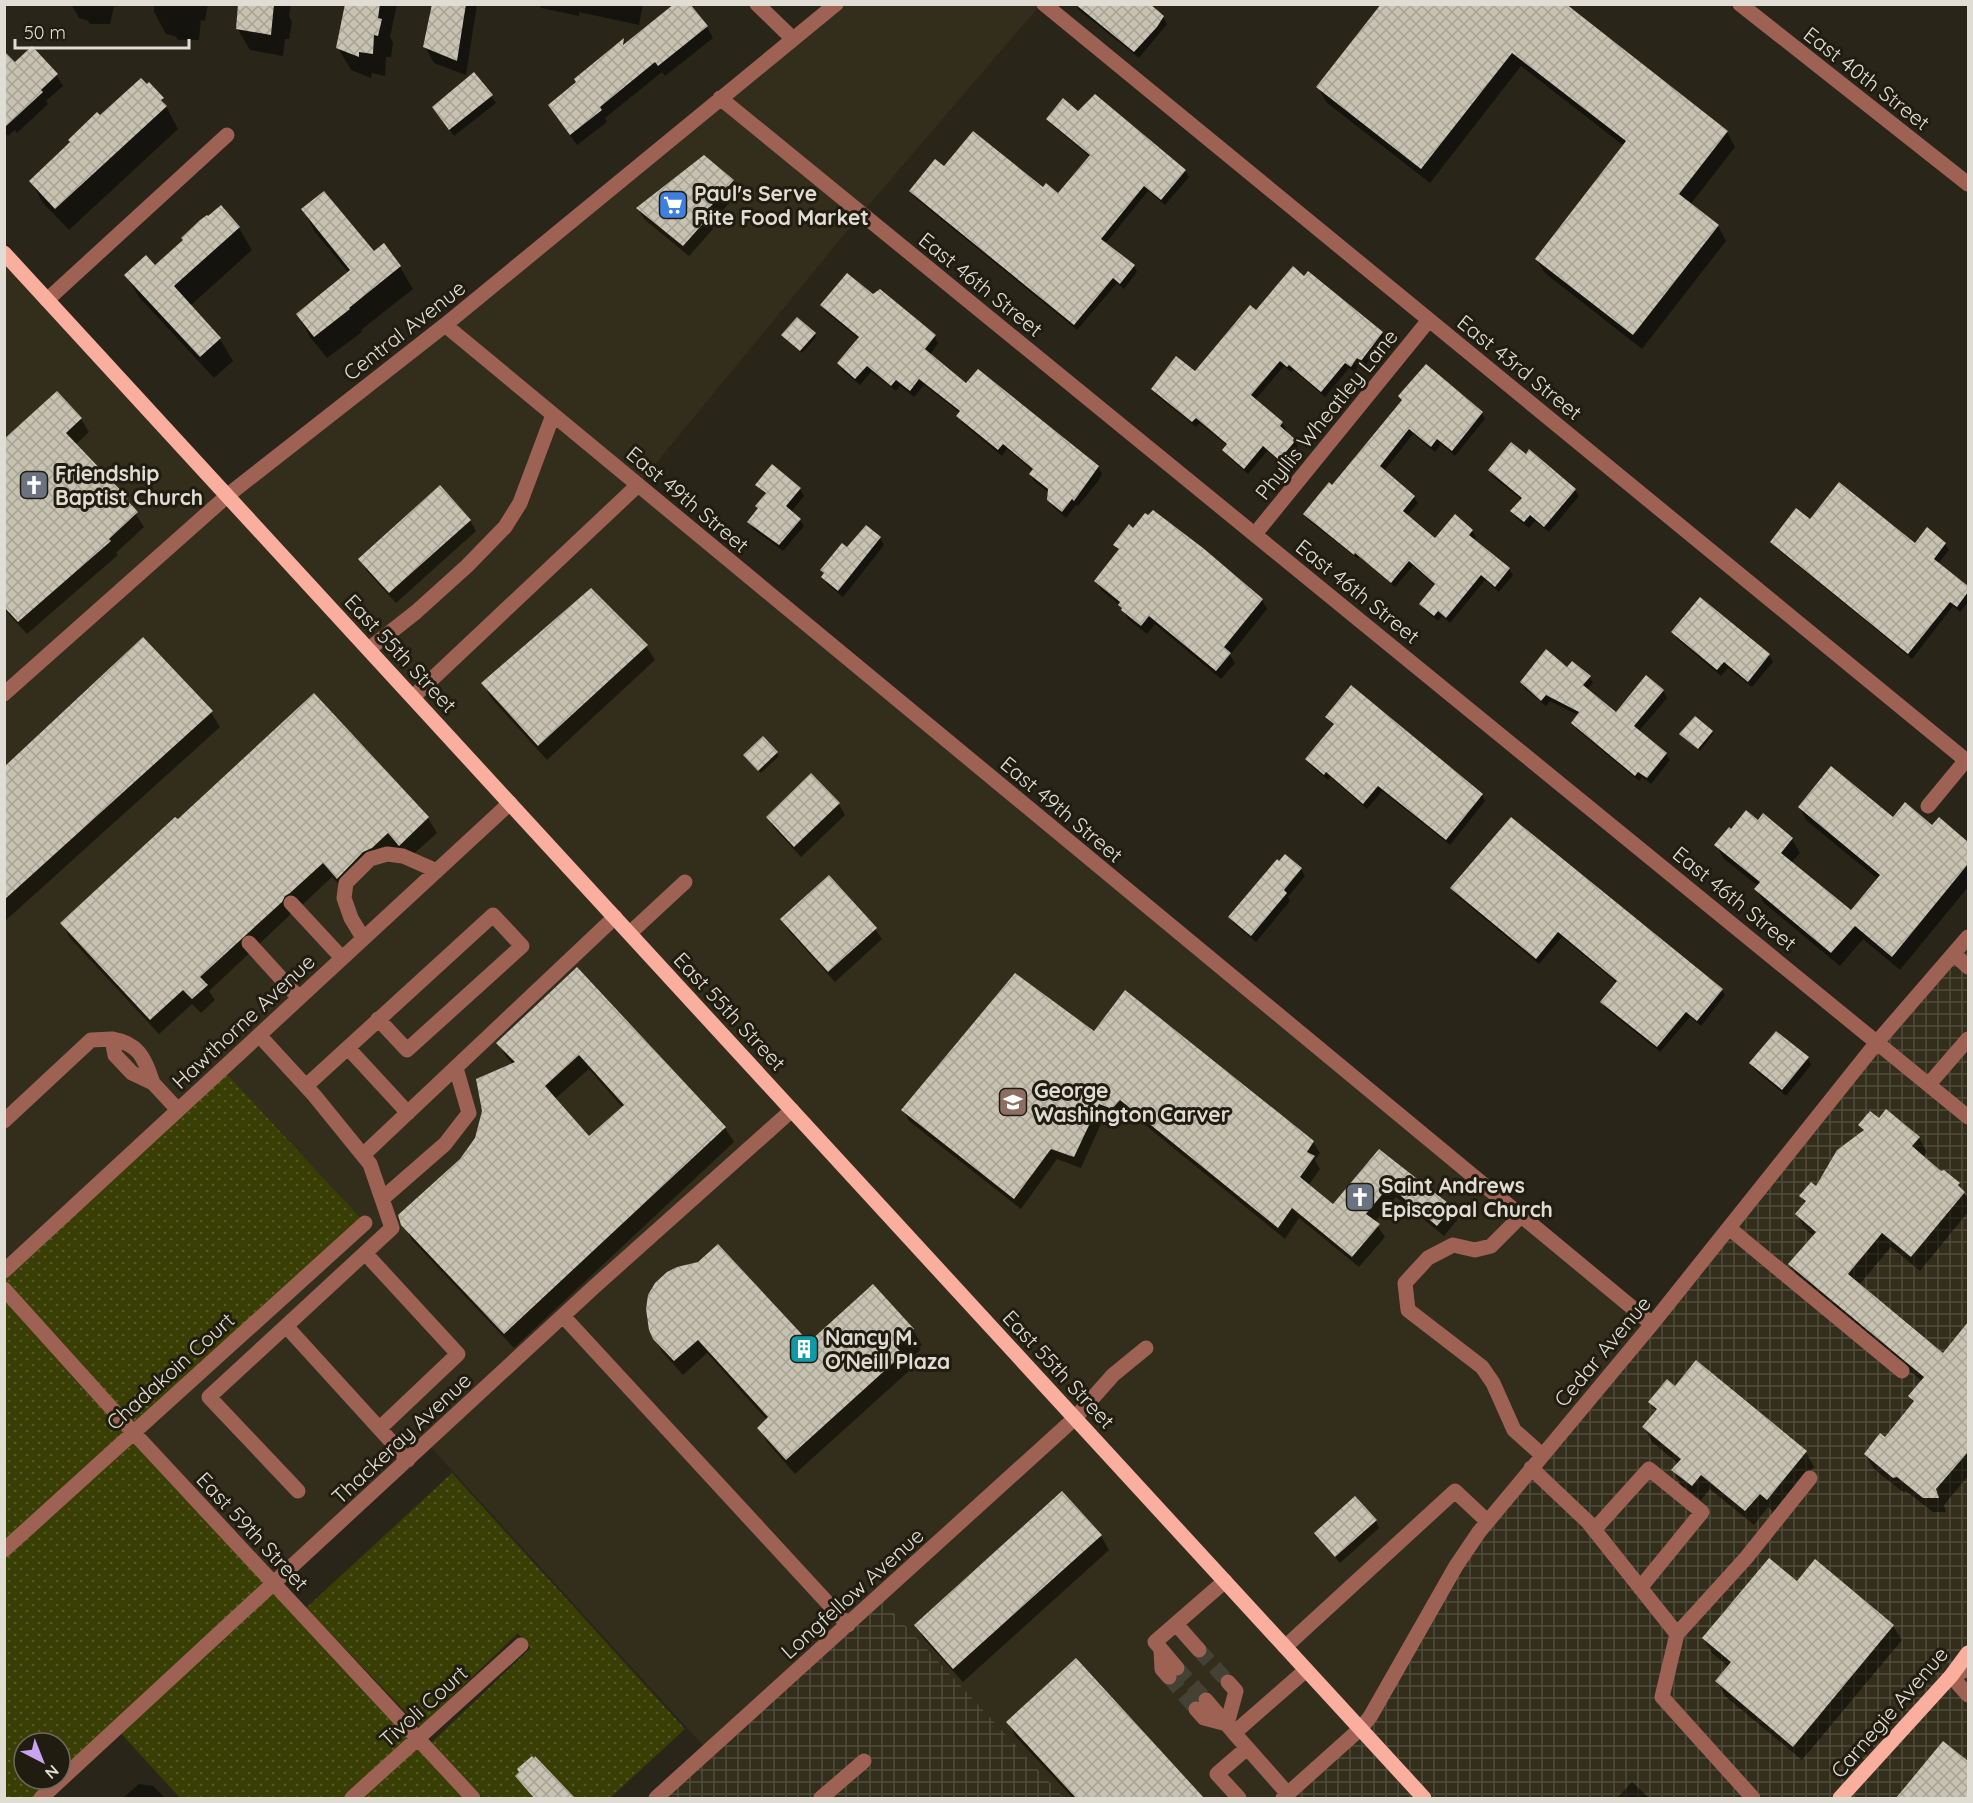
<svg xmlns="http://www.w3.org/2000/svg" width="1973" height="1803" font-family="Quicksand,sans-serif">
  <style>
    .built { fill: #332e1b }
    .industrial { fill: url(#industrial-grid) }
    .grass { fill: url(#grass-dots); fill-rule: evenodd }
    .shadow { fill: #0007; fill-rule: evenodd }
    .building { fill: url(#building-cross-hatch); fill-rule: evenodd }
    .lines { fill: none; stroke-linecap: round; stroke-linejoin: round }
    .minor-tunnel { stroke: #444135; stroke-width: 15; stroke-dasharray: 15 8; stroke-linecap: butt }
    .minor { stroke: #9e6255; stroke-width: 15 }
    .major { stroke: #faae9d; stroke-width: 15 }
    .labels { text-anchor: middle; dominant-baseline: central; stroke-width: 6; stroke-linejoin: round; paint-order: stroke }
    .street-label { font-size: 21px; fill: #e0ddd5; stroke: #201c10 }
    .poi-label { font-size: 21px; font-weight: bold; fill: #e0ddd5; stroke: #201c10; text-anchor: start }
  </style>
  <defs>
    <pattern id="industrial-grid" width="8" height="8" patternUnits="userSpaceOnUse" patternTransform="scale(1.5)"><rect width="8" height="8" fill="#332e1b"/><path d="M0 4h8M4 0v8" fill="none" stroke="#504c3b"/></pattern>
    <pattern id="grass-dots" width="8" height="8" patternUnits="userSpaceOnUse" patternTransform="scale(1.5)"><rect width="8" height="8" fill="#383e04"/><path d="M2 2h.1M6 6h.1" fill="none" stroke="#545928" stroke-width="1.8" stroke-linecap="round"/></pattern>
    <pattern id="building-cross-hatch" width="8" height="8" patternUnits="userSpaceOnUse" patternTransform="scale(1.5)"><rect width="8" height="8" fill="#c7c2b2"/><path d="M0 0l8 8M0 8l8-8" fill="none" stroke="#a6a296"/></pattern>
  </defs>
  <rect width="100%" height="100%" fill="#292519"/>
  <path class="built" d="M1041,4L862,213L638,485L1652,1324L1370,1717L1283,1798H1064L879,1597L708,1751L427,1443L274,1585L5,1271V253L228,495L836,5Z"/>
  <path class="industrial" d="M1968,937V1798H1283L1360,1729L1456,1566Z
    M879,1597L1064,1798H656Z"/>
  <path class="grass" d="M222,1069L365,1223L133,1433L474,1798H180L117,1729L41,1798H5V1271ZM24,1743H60V1779H24Z
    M452,1473L685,1729L610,1798H483L430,1744L531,1648L518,1633L420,1727L306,1608Z"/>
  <path class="shadow" d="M71,4H118L117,7L114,6L110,24H90L87,20L79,18Z
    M154,4H208L205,21L201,20L199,40H178L175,36L166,34L154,12Z
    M240,4H291L289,16L292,22L289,39H285L283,56L250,50L237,28Z
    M347,4H397L390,37L393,42L391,57H386L385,76L372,73L371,78L351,70L338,48Z
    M434,4H477L466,75L434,63L425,47Z
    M539,4H643L639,25L579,12V16L541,8Z
    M1076,4L1163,17L1167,24L1139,58L1079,10Z
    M1383,4L1727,132L1735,147L1690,205L1718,226L1726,241L1642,349L1545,273L1536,259L1624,146L1521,66L1430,183L1326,102L1318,87Z
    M707,27L713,38L665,76L662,72L605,118L607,122L577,145L550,107L578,82L576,79L624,41L626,45Z
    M4,68L56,75L63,86L46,101L48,104L17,133L15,130L8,136L4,132Z
    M474,74L496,103L454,136L438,114Z
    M1095,96L1185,171L1189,177L1165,205L1148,191L1105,244L1134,266L1137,272L1124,289L1117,283L1077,330L914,197L911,191L944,168L1043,189L1058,195L1090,157L1052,125L1048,119L1078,113Z
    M162,99L178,129L69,230L43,203L31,181L100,117Z
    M733,181L739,192L710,225L713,229L689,256L644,219L638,209Z
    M303,210L374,253L383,245L400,267L413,289L361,330L362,332L327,358L310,337L298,315L349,273L315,232Z
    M239,228L252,250L190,306L220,339L233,361L214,378L139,297L126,275L155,267L184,241Z
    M873,296L934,336L938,343L930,355L966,385L1098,467L1102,474L1099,480L1078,506L1076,505L1066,518L1053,507L1049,500V493L1034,481L1030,474L1033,471L1007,449L1002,456L962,423L958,416L960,413L924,385L914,397L900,386L896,391L871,372L860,385L842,370L839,363L859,339L826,312L822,306Z
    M1256,312L1382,333L1386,339L1365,366L1361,363L1354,372L1349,368L1325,397L1293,370L1291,372L1284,366L1255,400L1282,423L1286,429L1284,431L1295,441L1298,446L1283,465L1267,451L1248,474L1227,456L1224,450L1228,446L1199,423L1196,427L1156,395L1153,389L1195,374Z
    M815,334L816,337L802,353L785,338Z
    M57,393L81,419L89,432L75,445L126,499L144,527L116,553L118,555L27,634L4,609V441Z
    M1400,397L1482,413L1485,419L1455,456L1441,444L1435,452L1413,434L1384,471L1414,497L1418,503L1407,516L1436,540L1472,531L1476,537L1473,540L1509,569L1513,575L1499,592L1485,580L1450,623L1442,616L1438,621L1424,610L1421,604L1435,586L1413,566L1395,587L1359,557L1358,559L1308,520L1305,514L1333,487L1403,402Z
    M1489,470L1575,490L1579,496L1549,532L1535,521L1529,528L1516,518L1512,511L1522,500L1493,477Z
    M757,485L800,489L804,496L791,512L800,520L804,526L783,551L753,529L749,522L759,510L766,495Z
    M470,520L476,531L396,603L366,570L360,559Z
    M1810,521L1915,545L1927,529L1945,544L1949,550L1938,564L1968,588V602L1960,612L1953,606L1912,659L1775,547L1771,542Z
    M1134,530L1262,600L1267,609L1230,655L1235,663L1221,679L1155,624L1147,634L1128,619L1120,605L1101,590L1096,581L1119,551L1115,545Z
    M880,538L884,545L843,597L827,584L822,570L847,549Z
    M1673,632L1769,655L1773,662L1752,687L1728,668L1721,676L1677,639Z
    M646,646L655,660L547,760L491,698L483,683Z
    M1567,669L1589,677L1593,683L1587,690L1616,714L1646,677L1663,691L1667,698L1639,731L1666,754L1670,760L1651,784L1642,777L1639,781L1577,730L1573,723L1578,715L1550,701L1546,706L1525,689L1521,682Z
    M314,695L428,818L437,833L408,859L397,847L380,863L371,867L347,893L332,877L299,908L293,910L289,916L209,991L215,1000L201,1013L192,1004L159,1034L70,938L62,924L178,821Z
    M211,712L220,727L4,922V769Z
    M1327,717L1482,795L1485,801L1450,845L1382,791L1367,809L1330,777L1328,780L1311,766L1307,760L1334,726Z
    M1712,732L1713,734L1700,751L1681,734Z
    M763,738L779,756L761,773L746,758Z
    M839,804L845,815L801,857L774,828L768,817Z
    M1799,807L1893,819L1933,827L1939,819L1968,844V887L1900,970L1863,939L1840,966L1764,903L1756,889L1758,886L1724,859L1716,845L1732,831L1758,822L1792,839L1800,853L1791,863L1851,912L1878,879L1807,821Z
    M1301,869L1305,876L1288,897L1290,901L1256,942L1234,924L1230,917Z
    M1452,888L1721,990L1725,995L1701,1026L1690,1017L1660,1052L1605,1008L1602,1002L1617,983L1562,937L1539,964L1455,894Z
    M782,919L875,929L882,939L835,982L788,930Z
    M577,969L725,1128L734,1142L514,1348L412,1240L403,1224L461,1160L476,1139L513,1064L507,1058L498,1043ZM589,1069L623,1108L589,1138L555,1099Z
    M1094,1033L1313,1142L1320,1153L1315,1160L1320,1169L1308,1186L1334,1206L1379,1151L1452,1208L1458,1219L1444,1236L1396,1197L1375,1222L1385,1237L1359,1267L1299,1218L1285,1239L1127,1110L1119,1120L1105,1115L1081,1168L1057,1159L1021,1209L909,1121L903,1110Z
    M1808,1058L1811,1065L1786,1096L1755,1070L1751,1064Z
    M1879,1120L1919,1138L1927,1152L1923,1157L1940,1172L1959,1184L1968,1200V1212L1920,1271L1891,1247L1859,1285L1943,1355L1968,1325V1476L1944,1505L1946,1512H1933L1906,1491L1903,1492L1874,1469L1865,1454L1886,1439L1914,1404L1910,1396L1922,1381L1799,1279L1790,1265L1814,1236L1805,1229L1797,1214L1806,1204L1801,1196L1817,1189L1864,1132L1860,1125Z
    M873,1286L913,1330L922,1345L919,1347L921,1349L906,1363L910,1370L795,1474L767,1442L759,1428L767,1420L707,1353L683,1375L663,1353L654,1338L647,1319L649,1296L809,1344Z
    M1676,1388L1806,1452L1814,1467L1776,1514L1768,1507L1754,1525L1710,1489L1701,1500L1681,1485L1673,1470L1679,1464L1652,1442L1644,1427L1656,1412L1650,1402Z
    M1376,1521L1379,1528L1340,1563L1315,1533Z
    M1101,1536L1109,1550L963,1682L924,1639L916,1625Z
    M1798,1583L1893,1626L1902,1640L1802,1760L1725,1696L1717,1681L1729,1667L1712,1653L1704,1639Z
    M1076,1660L1202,1798H1073L1016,1737L1008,1722Z
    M1943,1743L1968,1763V1798H1897Z
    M516,1776L568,1793L571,1798H535Z
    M1632,1782L1649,1798H1617Z
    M139,1784L153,1786L165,1798H123Z"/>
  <path class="building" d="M238,4H274L271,35L236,29Z
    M345,4H380L378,18L382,19L378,36L374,35L373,54L359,52V57L336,48Z
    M432,4H466L457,61L423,47Z
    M674,4H690L708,26L658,66L655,62L600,107L602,110L570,135L548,105L576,82L574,79L624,38L623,45Z
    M1075,4H1150L1164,16L1157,27L1134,52Z
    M1381,4H1566L1728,131L1679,194L1719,225L1633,335L1535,259L1626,141L1512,53L1421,169L1316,87Z
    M32,46L58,74L41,90L43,92L4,128V51L15,62Z
    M474,72L493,95L449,130L432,107Z
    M141,78L147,84L149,82L164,98L161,100L167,106L55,209L29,181L70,142L68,140L97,112L100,115Z
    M1095,94L1186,170L1161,200L1144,186L1101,239L1135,265L1120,284L1113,278L1074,325L909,191L935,159L944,166L973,131L1043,187L1046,183L1058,193L1090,155L1046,119L1063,98L1078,111Z
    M704,155L734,180L704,214L708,218L683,246L636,208Z
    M324,191L374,251L384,243L401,266L349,308L350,309L314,337L296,314L350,270L301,209Z
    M221,205L240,227L174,286L221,338L200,357L124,275L146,255L155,265L183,240L181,238L200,220L207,215L208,216Z
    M1293,266L1304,276L1308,271L1383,332L1361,361L1357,358L1351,367L1345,363L1321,392L1289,365L1287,367L1280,361L1251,395L1283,422L1280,426L1296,440L1279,460L1263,446L1244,469L1222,450L1227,444L1196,418L1192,422L1151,389L1176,356L1195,371L1250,305L1256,310Z
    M847,273L873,294L880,289L936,335L925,349L966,383L978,369L1099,466L1074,501L1072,499L1062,512L1047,500L1048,489L1029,474L1033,469L1003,444L998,450L956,416L960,411L919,379L910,391L896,380L891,386L867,366L855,379L837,363L859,337L820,305Z
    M797,317L816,333L800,351L781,335Z
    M1426,364L1483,412L1452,451L1437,439L1431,447L1409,429L1380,466L1415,496L1403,511L1435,538L1455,514L1473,530L1469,535L1510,568L1495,587L1481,575L1446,618L1438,611L1434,616L1419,604L1435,584L1409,561L1391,583L1355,553L1354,555L1303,514L1329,482L1332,485L1402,400L1398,396Z
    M57,391L82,418L66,433L128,498L126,499L138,512L109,539L111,541L18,622L4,607V439Z
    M1511,442L1526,454L1529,449L1576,489L1544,527L1530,515L1524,522L1510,511L1522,498L1488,470Z
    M772,464L801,488L786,506L801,519L779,545L747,522L758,508L755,506L766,493L755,485Z
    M1839,482L1915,543L1927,527L1946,543L1934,559L1968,586V592L1957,607L1950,602L1908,654L1770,542L1796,508L1810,519Z
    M440,485L471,520L389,593L358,559Z
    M1153,510L1203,548L1263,599L1224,647L1231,653L1216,671L1149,616L1141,626L1121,610L1122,608L1118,605L1120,602L1094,581L1119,549L1113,545L1129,524L1133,528L1145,513L1148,515Z
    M866,525L881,537L838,591L821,577L824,573L820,570L842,543L847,547Z
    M591,588L648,645L538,746L481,683Z
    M1700,597L1770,654L1748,682L1724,662L1717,670L1671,632Z
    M143,637L213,711L4,900V767Z
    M1546,649L1567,667L1572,661L1591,676L1583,685L1616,712L1646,675L1664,690L1634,726L1667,753L1647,778L1638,772L1635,776L1571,723L1579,712L1546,695L1541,701L1520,682Z
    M1351,685L1483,794L1446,840L1378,786L1363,804L1326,772L1324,775L1305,759L1334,724L1325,717Z
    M314,693L429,817L399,846L388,833L372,848L363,852L337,879L323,863L290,893L285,896L282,902L200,977L208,985L192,999L183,990L150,1020L60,923L175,817L178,819Z
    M1695,716L1713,731L1698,749L1679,734Z
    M763,736L778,752L758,771L743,755Z
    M1831,766L1893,817L1905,802L1932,825L1939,817L1968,842V864L1892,957L1855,926L1831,953L1754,889L1760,882L1714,845L1729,827L1731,829L1746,810L1758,820L1763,813L1793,838L1781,853L1851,910L1880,875L1798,807Z
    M811,773L840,803L794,847L766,817Z
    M1511,817L1723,989L1697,1021L1686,1012L1657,1047L1600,1002L1617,981L1558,932L1536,959L1450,888Z
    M1285,854L1302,868L1284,890L1287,893L1251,936L1228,917L1277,859L1279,861Z
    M829,875L877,928L828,972L780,919Z
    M577,967L726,1127L504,1334L401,1225L398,1215L460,1159L475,1138L482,1111L476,1079L515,1062L496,1043ZM579,1055L624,1105L589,1136L545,1086Z
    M1015,973L1094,1031L1125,990L1314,1141L1307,1152L1315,1156L1300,1177L1333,1204L1379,1149L1453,1207L1437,1226L1389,1186L1366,1214L1380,1224L1352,1257L1292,1208L1278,1228L1120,1100L1112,1109L1099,1104L1074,1157L1051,1149L1014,1199L901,1110Z
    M1776,1031L1809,1057L1782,1090L1749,1063Z
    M1886,1109L1920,1137L1912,1146L1941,1171L1944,1170L1960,1183L1958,1185L1965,1192L1911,1257L1882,1233L1848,1274L1943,1353L1968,1322V1452L1936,1489L1939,1498H1923L1897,1477L1893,1478L1864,1454L1880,1433L1885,1437L1914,1401L1908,1396L1924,1377L1788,1264L1816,1232L1795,1214L1806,1201L1799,1196L1811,1182L1816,1186L1837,1150L1864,1130L1858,1125L1870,1111L1879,1118Z
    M718,1244L809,1342L873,1284L914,1329L912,1331L913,1334L897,1348L903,1354L786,1460L757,1428L768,1417L698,1340L674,1361L653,1339L649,1330L646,1309L648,1295L655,1283L667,1272L677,1267L698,1262Z
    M1696,1360L1807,1451L1767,1500L1760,1494L1745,1511L1701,1475L1692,1486L1671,1470L1681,1459L1642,1427L1657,1409L1648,1402L1667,1379L1675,1386Z
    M1062,1491L1102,1535L953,1669L914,1625Z
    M1355,1496L1377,1520L1335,1557L1314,1533Z
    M1769,1558L1797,1581L1815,1559L1894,1625L1793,1747L1715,1681L1731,1662L1702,1638Z
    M1076,1658L1204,1798H1076L1006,1722Z
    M1943,1741L1968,1761V1798H1896Z
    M532,1756L534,1758L535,1756L575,1798H534L515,1776L519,1772L517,1769Z"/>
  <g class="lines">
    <path class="minor-tunnel" d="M1199,1650L1228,1682
      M1177,1668L1206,1700
      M1169,1677L1196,1709"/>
    <path class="minor" d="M757,4L793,39
      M1044,4L1968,762
      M1740,4L1968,184
      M720,98L1968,1117
      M47,300L227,135
      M445,325L1652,1324
      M1255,534L1429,320
      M369,649L416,612L467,566L505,527L520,503L553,415
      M4,694L228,495L445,325L836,4
      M413,697L638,485
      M1928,806L1966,760
      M291,903L342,958
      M630,933L685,882
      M363,938L351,918L344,898L346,883L370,859L387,854L403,856L437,871
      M249,943L299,998
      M1954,954L1968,967
      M259,1035L314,1095L370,1164L392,1228L286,1326L408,1460
      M348,1048L408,1113
      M153,1083C144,1058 140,1044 112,1039L115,1055L132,1073L153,1083L178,1110
      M1929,1084L1968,1039
      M306,1086C369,1029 431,972 493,915L522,946L407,1050L378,1019
      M4,1121L91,1040L112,1039
      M363,1155L615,917
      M382,1199L445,1144L469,1113L456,1068
      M1521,1216L1491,1246L1475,1250L1453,1245L1428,1258L1405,1283L1408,1310L1482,1367L1493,1383L1514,1430L1542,1455
      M1729,1228L1902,1371
      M365,1253L458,1354L380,1428
      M4,1271L510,803
      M4,1289L133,1432L473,1798
      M563,1316L848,1625
      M286,1326L209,1397L298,1491
      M1531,1468L1588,1522L1677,1634
      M1594,1530L1649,1469L1702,1512L1640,1588
      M4,1550L365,1223
      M1176,1624L1199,1650
      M1285,1647L1455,1491L1487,1521
      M1161,1650L1162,1669L1169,1677
      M1177,1668L1155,1642L1225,1581
      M1968,1669L1951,1676L1968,1695
      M1206,1700L1234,1733L1306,1670
      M1196,1709L1204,1718L1227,1724L1236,1691L1228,1682
      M1234,1733L1288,1794
      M41,1798L594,1287L792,1110
      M352,1798L521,1645
      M656,1798L1075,1418L1113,1375L1146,1348
      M821,1798L864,1761
      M1239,1798L1217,1774L1247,1748
      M1283,1798L1360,1729L1370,1717L1456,1566L1479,1532L1652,1324L1878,1041L1968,937
      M1753,1798L1662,1697L1677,1634L1746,1558L1810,1478"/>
    <path class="major" d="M4,253L1424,1798
      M1840,1798L1951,1676L1968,1653"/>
  </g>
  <defs>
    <g id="supermarket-square" transform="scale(1.5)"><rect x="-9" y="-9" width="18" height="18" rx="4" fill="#3f7fe0" stroke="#201c10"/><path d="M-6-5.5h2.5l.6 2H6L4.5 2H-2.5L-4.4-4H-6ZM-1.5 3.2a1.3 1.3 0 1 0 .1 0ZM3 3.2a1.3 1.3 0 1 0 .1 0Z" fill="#fff"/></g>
    <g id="church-square" transform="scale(1.5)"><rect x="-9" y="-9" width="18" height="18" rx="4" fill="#6b7280" stroke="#201c10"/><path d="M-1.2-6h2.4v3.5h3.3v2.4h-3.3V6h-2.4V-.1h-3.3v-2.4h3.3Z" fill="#fff"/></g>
    <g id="school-square" transform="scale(1.5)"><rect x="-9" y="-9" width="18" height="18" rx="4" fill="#8d6e63" stroke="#201c10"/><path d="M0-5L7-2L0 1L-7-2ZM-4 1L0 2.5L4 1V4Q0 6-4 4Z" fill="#fff"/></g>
    <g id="building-square" transform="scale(1.5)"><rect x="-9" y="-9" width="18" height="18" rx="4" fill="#0f9aa8" stroke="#201c10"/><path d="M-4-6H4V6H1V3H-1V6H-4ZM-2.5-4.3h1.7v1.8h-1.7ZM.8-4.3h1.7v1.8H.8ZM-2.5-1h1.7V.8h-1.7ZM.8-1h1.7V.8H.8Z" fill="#fff"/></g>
  </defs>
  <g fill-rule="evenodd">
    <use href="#supermarket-square" x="673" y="205"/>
    <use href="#church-square" x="34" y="485"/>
    <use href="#school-square" x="1013" y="1102"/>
    <use href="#church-square" x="1360" y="1197"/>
    <use href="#building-square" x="804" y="1349"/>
  </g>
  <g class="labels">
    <g class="street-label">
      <text transform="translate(1867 78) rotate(38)">East 40th Street</text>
      <text transform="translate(981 284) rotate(39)">East 46th Street</text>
      <text transform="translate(404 330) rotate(-38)">Central Avenue</text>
      <text transform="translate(1520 367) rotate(39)">East 43rd Street</text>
      <text transform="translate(1326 414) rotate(-51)">Phyllis Wheatley Lane</text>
      <text transform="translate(688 499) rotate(40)">East 49th Street</text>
      <text transform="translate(1358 591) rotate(39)">East 46th Street</text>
      <text transform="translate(401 653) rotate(47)">East 55th Street</text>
      <text transform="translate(1062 809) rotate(40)">East 49th Street</text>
      <text transform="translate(1735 898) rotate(39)">East 46th Street</text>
      <text transform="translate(730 1011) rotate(47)">East 55th Street</text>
      <text transform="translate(243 1021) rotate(-43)">Hawthorne Avenue</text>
      <text transform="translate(1602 1351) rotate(-50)">Cedar Avenue</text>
      <text transform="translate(1059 1369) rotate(47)">East 55th Street</text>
      <text transform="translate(170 1371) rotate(-42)">Chadakoin Court</text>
      <text transform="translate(401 1438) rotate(-43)">Thackeray Avenue</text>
      <text transform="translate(253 1531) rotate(47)">East 59th Street</text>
      <text transform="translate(852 1593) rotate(-42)">Longfellow Avenue</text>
      <text transform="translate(423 1706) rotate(-42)">Tivoli Court</text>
      <text transform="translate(1889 1712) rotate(-49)">Carnegie Avenue</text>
    </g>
    <g class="poi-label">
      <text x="694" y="193">Paul's Serve<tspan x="694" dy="24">Rite Food Market</tspan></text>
      <text x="55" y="473">Friendship<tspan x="55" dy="24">Baptist Church</tspan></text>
      <text x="1034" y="1090">George<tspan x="1034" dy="24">Washington Carver</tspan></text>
      <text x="1381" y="1185">Saint Andrews<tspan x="1381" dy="24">Episcopal Church</tspan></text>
      <text x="825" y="1337">Nancy M.<tspan x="825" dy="24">O'Neill Plaza</tspan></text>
    </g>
  </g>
  <rect width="1973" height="1803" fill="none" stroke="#e0ddd5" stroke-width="12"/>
  <g transform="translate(42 1761) rotate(138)"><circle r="28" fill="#201c10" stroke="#6d695f" stroke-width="1.5"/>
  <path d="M0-4.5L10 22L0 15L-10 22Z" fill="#c8a6ef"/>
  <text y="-9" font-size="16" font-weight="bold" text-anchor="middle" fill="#e0ddd5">N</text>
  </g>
  <path d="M15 39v9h174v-9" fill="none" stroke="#e0ddd5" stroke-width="3"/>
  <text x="24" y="39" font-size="18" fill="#e0ddd5" stroke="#201c10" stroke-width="4.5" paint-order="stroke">50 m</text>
</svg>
